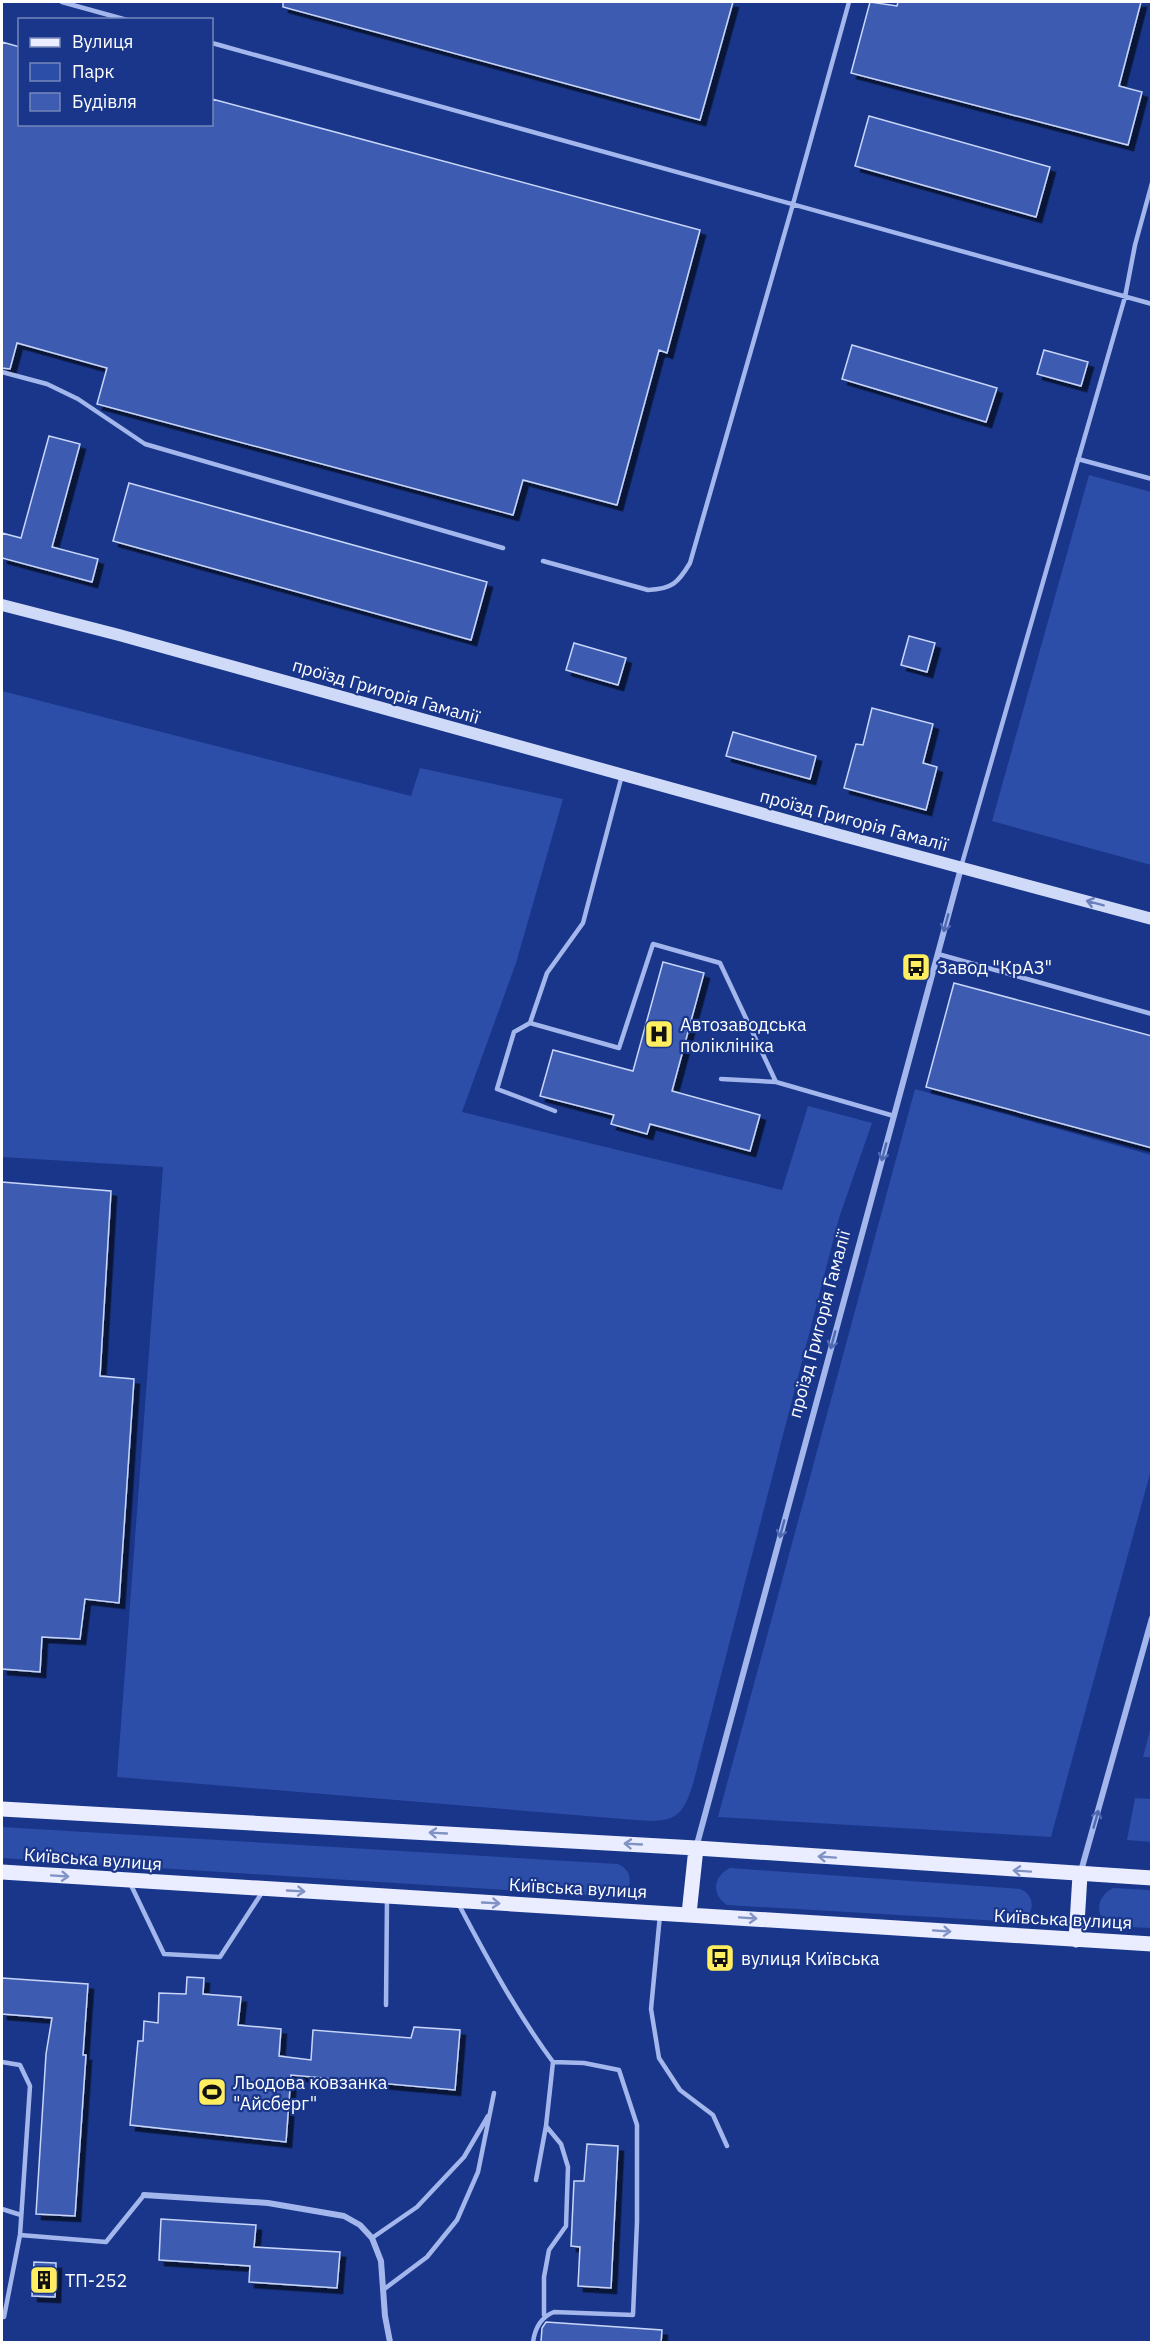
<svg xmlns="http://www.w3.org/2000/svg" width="1153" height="2344" font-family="'IBM Plex Sans',sans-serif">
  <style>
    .green { fill: #2c4da8 }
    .building { fill: #3e5cb1; stroke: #c8d6fa; stroke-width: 1.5; filter: url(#shadow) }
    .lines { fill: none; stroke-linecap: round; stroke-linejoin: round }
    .lane { stroke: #a3b7ed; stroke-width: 4.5 }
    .street { stroke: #a3b7ed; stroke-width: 6 }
    .secondary { stroke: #cfdaf9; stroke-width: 12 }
    .primary { stroke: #e9edff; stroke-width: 15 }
    .oneway { stroke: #6b80bc }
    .oneway2 { stroke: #506ab2 }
    .oneway3 { stroke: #8192c4 }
    .labels { text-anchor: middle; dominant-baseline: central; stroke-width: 4.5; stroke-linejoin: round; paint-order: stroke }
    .street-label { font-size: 18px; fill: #fff; stroke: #19368a }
    .poi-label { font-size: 18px; fill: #fff; stroke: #19368a; text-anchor: start }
  </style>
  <defs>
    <filter id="shadow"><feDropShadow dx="5.5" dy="5.5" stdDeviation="0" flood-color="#0009"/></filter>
  </defs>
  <rect width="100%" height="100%" fill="#19368a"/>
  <path class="green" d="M1089,475L1151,492V865L992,821Z
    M2,691L411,796L420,768L563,799L516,963L462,1112L782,1190L808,1106L872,1123L839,1218L694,1780C683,1819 674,1823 635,1820L117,1777L163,1167L2,1157Z
    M915,1089L1151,1155V1470L1051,1837L718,1817Z
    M1151,1727V1757H1143L1135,1798L1151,1799V1842L1127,1840L1143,1757Z
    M2,1827L618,1864C630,1869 633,1881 626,1892L616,1897L2,1858Z
    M730,1868L1020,1889C1032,1894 1035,1905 1028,1916L1018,1922L727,1905C711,1895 713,1876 730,1868Z
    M1113,1888L1151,1890V1928L1110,1926C1094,1915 1096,1897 1113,1888Z"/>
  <path class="building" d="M283,2H733L700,120L283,7Z
    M870,2L897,6L898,2H1141L1119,86L1142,92L1128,145L851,73Z
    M2,42L20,47V124H212V99L700,230L667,353L659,350L617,505L523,480L513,515L97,404L107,368L17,343L10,369L2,368Z
    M869,116L1050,167L1036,217L855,166Z
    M852,345L997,388L986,422L842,379Z
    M1044,350L1088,362L1081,386L1037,374Z
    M49,436L80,444L52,547L98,559L92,582L2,558V533L21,538Z
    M129,483L487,582L471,640L113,541Z
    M909,636L935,643L927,672L901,665Z
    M574,643L626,658L618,685L566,670Z
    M872,708L933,724L923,763L937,767L926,810L844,788L856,744L863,745Z
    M733,732L816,756L810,779L726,756Z
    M663,962L704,973L672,1091L760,1115L750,1151L650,1124L647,1134L611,1124L614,1115L540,1096L553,1050L633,1071Z
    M954,983L1152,1036V1148L926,1087Z
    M2,1182L111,1191L100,1376L134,1379L119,1603L85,1599L80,1639L42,1637L40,1672L2,1669Z
    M187,1977L204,1978L203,1994L241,1997L238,2025L281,2029L279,2056L311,2060L313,2030L411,2038L414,2027L460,2030L455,2090L291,2075L286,2142L130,2125L138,2041H143L144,2021L158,2023L159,1993L186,1994Z
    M2,1978L88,1984L83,2055H86L75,2216L36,2214L46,2054L52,2018L2,2014Z
    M587,2144L618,2146L611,2288L578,2286L580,2247L571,2246L574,2181H584Z
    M161,2219L256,2225L254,2247L340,2252L337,2288L249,2282L250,2266L159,2260Z
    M34,2262L56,2263L55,2297L32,2296Z
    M546,2322L662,2330L661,2343L541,2342L542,2328Z"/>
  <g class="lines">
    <path class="lane" d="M62,2L127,20
      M212,43L1152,304
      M2,372L47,384L78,399L145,444L503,548
      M1078,459L1152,479
      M543,561L648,590C672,589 678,583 690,563L793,204L849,2
      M961,867L1125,297L1135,245L1152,183
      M938,954L1152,1014
      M530,1023L619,1048L653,944L720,963L776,1082L894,1116
      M721,1079L776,1082
      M555,1111L497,1089L514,1032L530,1023L547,973L583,923L622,775
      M130,1883L164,1954L220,1957L263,1891
      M458,1903C487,1958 516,2012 553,2062L584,2063L619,2070L637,2125V2222L633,2315L554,2312C541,2317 535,2328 533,2342
      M660,1915L651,2009L659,2058L680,2090L713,2115L727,2146
      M386,2005L387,1899
      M2,2062L20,2065L30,2086L20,2235
      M536,2180L546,2126
      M2,2209L21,2215
      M372,2238L417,2207L464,2157L488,2116
      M383,2290L427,2257L457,2220L478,2172L494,2093
      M544,2315V2277L549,2250L566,2226L568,2167L561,2144L546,2126L553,2062
      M2,2317H4L20,2235L106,2242L144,2195"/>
    <path class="street" d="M696,1848L961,868
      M1081,1871L1152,1618
      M144,2195L268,2203L344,2216L360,2225L372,2238L381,2261L385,2316L390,2342"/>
    <path class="secondary" d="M2,605L119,635L836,834L1152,919"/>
    <path class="primary" d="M2,1809L696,1848L1152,1878
      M2,1872L1152,1944
      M689,1914L696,1848
      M1076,1940L1080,1875"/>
  </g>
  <defs><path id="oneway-shaft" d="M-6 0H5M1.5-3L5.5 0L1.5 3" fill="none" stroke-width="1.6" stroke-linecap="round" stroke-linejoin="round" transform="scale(1.5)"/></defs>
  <use class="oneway" href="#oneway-shaft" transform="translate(1095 903) rotate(-165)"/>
  <g class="oneway2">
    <use href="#oneway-shaft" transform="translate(946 923) rotate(105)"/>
    <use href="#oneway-shaft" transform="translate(884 1152) rotate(105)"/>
    <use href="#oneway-shaft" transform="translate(833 1340) rotate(105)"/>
    <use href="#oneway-shaft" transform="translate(782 1529) rotate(105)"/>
    <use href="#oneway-shaft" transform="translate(1096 1819) rotate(-74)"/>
  </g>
  <g class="oneway3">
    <use href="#oneway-shaft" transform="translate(438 1833) rotate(-177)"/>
    <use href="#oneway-shaft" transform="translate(633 1844) rotate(-177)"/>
    <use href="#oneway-shaft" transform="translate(827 1857) rotate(-176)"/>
    <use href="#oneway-shaft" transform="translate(1022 1871) rotate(-176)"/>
    <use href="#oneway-shaft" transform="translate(60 1876) rotate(4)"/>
    <use href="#oneway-shaft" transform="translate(296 1891) rotate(3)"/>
    <use href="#oneway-shaft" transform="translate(491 1903) rotate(3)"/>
    <use href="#oneway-shaft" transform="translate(748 1918) rotate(4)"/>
    <use href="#oneway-shaft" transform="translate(942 1931) rotate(4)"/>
  </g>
  <defs>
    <g id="bus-square" transform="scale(1.5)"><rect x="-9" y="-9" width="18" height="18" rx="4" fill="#ffee5f" stroke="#19368a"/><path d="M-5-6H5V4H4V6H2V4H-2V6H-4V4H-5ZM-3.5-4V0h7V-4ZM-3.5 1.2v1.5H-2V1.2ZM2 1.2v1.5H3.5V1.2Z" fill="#111"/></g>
    <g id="hospital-square" transform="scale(1.5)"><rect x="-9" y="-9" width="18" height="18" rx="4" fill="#ffee5f" stroke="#19368a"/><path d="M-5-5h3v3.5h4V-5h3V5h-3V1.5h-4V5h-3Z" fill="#111"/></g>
    <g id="stadium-square" transform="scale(1.5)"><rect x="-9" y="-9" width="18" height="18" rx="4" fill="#ffee5f" stroke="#19368a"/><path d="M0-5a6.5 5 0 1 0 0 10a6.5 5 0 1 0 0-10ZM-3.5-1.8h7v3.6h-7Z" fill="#111"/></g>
    <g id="building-square" transform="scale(1.5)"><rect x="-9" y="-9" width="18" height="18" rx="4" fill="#ffee5f" stroke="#19368a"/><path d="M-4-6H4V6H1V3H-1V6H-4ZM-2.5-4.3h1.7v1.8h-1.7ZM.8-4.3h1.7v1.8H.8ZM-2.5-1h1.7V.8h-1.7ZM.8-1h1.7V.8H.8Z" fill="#111"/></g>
  </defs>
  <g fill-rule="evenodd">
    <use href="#bus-square" x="916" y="967"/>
    <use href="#hospital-square" x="659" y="1034"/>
    <use href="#bus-square" x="720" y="1958"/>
    <use href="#stadium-square" x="212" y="2092"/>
    <use href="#building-square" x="44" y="2280"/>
  </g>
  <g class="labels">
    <g class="street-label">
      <text transform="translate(386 691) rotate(16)">проїзд Григорія Гамалії</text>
      <text transform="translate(854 820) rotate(15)">проїзд Григорія Гамалії</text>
      <text transform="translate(819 1324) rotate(-75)">проїзд Григорія Гамалії</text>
      <text transform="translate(93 1859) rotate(4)">Київська вулиця</text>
      <text transform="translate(578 1888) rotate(3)">Київська вулиця</text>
      <text transform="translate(1063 1919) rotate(3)">Київська вулиця</text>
    </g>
    <g class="poi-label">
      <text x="937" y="967">Завод "КрАЗ"</text>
      <text x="680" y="1024">Автозаводська<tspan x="680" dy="21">поліклініка</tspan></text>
      <text x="741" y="1958">вулиця Київська</text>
      <text x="233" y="2082">Льодова ковзанка<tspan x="233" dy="21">"Айсберг"</tspan></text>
      <text x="65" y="2280">ТП-252</text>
    </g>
  </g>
  <rect width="1153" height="2344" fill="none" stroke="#ffffff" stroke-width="6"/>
  <rect x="18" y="18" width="195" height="108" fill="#19368a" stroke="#7586b9" stroke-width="1.5"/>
  <rect x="30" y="38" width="30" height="9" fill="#e9edff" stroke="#7586b9" stroke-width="1.5"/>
  <text x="72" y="48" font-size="18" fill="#ffffff">Вулиця</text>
  <rect x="30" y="63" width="30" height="18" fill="#2c4da8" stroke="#7586b9" stroke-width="1.5"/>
  <text x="72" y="78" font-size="18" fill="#ffffff">Парк</text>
  <rect x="30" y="93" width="30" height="18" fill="#3e5cb1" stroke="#7586b9" stroke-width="1.5"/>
  <text x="72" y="108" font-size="18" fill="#ffffff">Будівля</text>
</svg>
